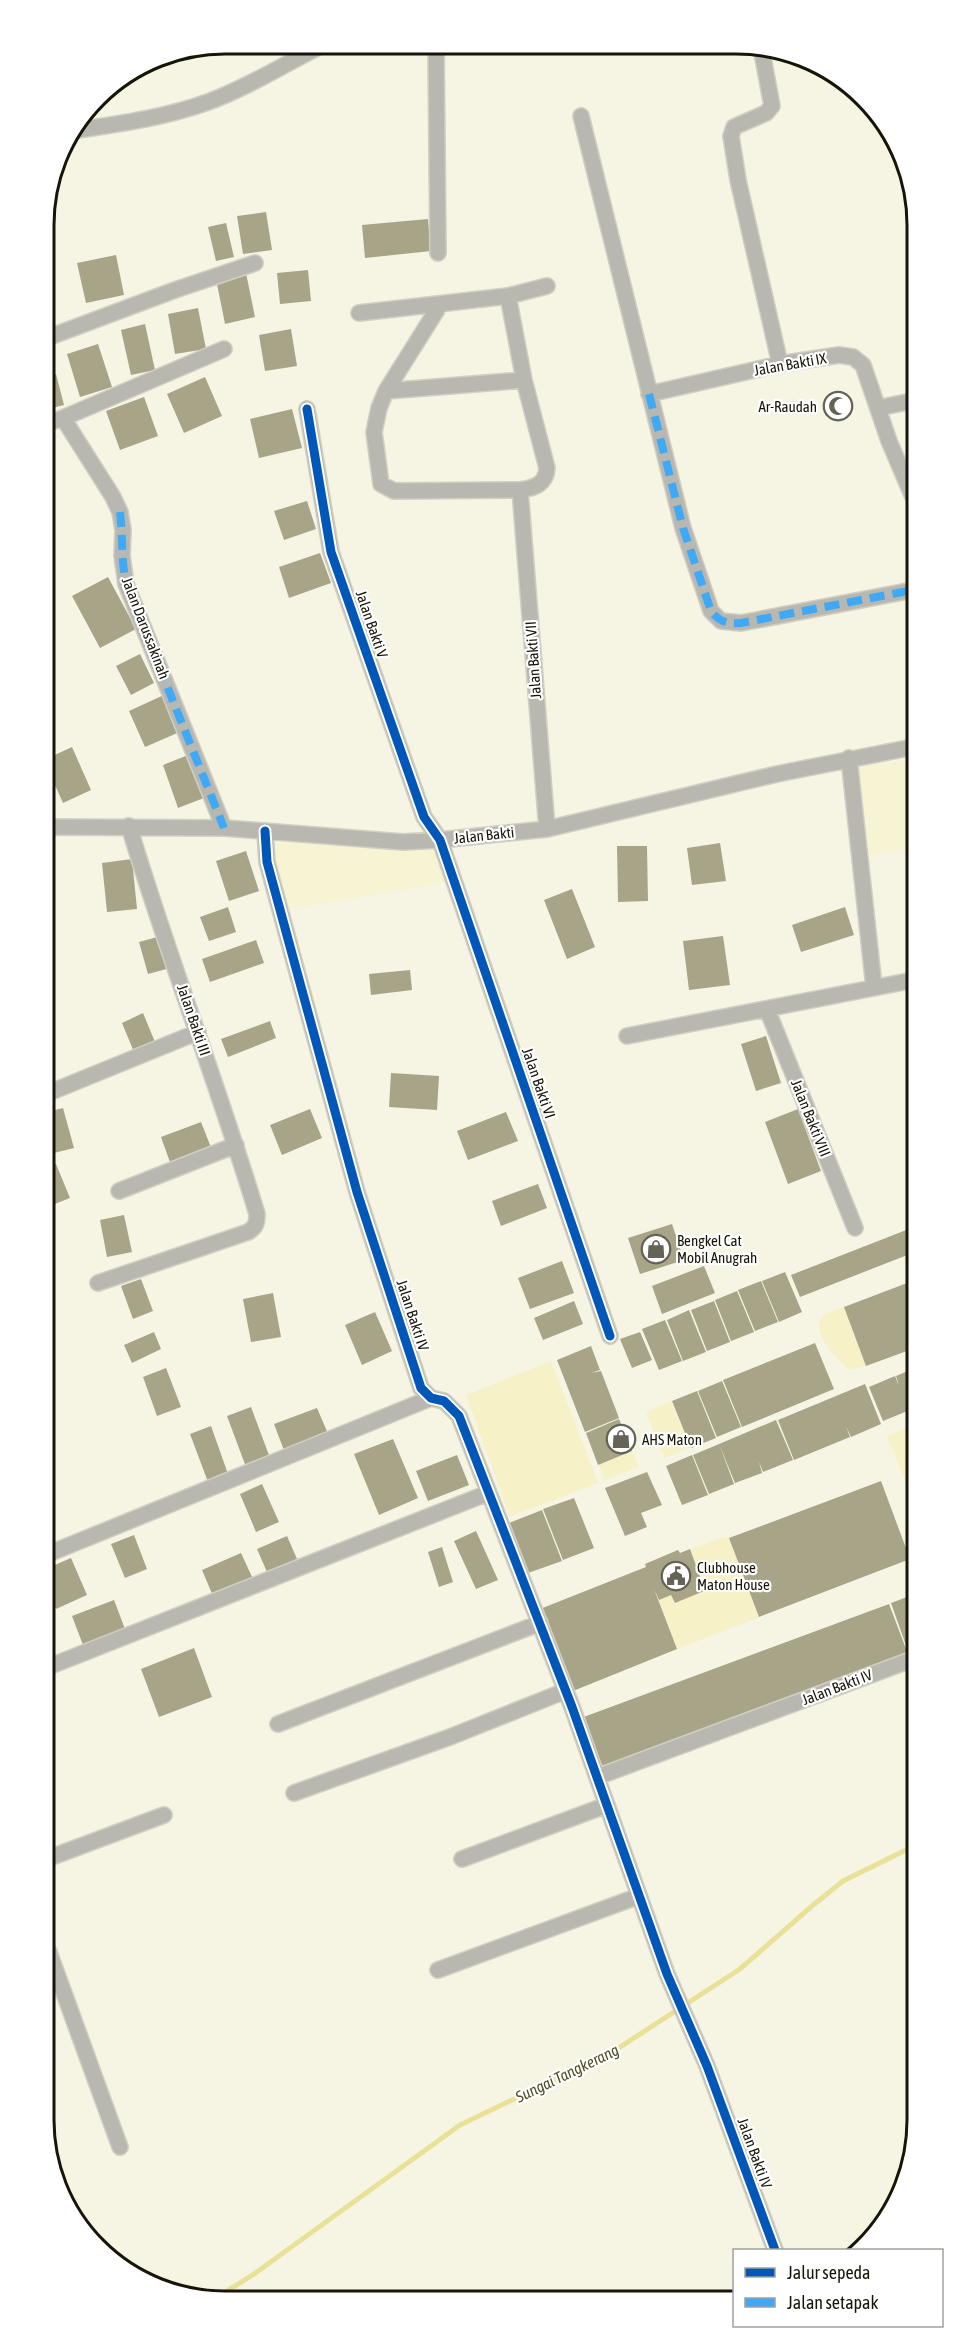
<svg xmlns="http://www.w3.org/2000/svg" width="961" height="2345" font-family="'Asap Condensed',sans-serif">
  <style>
    .built { fill: #f7f4d3 }
    .green { fill: #f6f1c6 }
    .lines { fill: none; stroke-linecap: round; stroke-linejoin: round }
    .stream { stroke: #e9e198; stroke-width: 5 }
    .building { fill: #a7a487 }
    .minor-casing { stroke: #d1cfc2; stroke-width: 18 }
    .minor { stroke: #b8b8b1; stroke-width: 15 }
    .quiet { stroke: #3fa9f5; stroke-width: 8; stroke-dasharray: 15 8; stroke-linecap: butt }
    .cycleway-casing { stroke: #fff; stroke-width: 13 }
    .cycleway { stroke: #0057b8; stroke-width: 9 }
    .labels { text-anchor: middle; dominant-baseline: central; stroke-width: 4.5; stroke-linejoin: round; paint-order: stroke }
    .street-label { font-size: 15px; fill: #171508; stroke: #fff }
    .poi-label { font-size: 15px; fill: #171508; stroke: #fff; text-anchor: start }
    .water-label { font-size: 16px; font-style: italic; fill: #534e25; stroke: #fff }
    .rim { fill: none; stroke: #171508; stroke-width: 3 }
  </style>
  <rect width="100%" height="100%" fill="#f6f5e4"/>
  <path class="built" d="M913,760V848L870,855L858,767Z
    M272,842L435,847L446,883L288,909Z"/>
  <path class="green" d="M844,1307L866,1366L850,1370C838,1360 805,1329 826,1314C830,1311 838,1309 844,1307Z
    M551,1361L598,1483L510,1517L466,1395Z
    M671,1401L690,1448L664,1458L646,1412Z
    M915,1425V1498L913,1499L887,1436Z
    M632,1451L639,1467L605,1480L599,1465Z
    M724,1537L729,1538L759,1617L677,1649L658,1600L671,1595L675,1603L709,1589L705,1578L701,1579L690,1549Z"/>
  <g class="lines">
    <path class="stream" d="M216,2298L254,2274L460,2125L614,2051L740,1969L812,1906L843,1881L916,1845"/>
  </g>
  <path class="building" d="M266,212L272,250L243,254L237,216Z
    M428,219L431,251L365,258L362,225Z
    M226,223L234,257L216,261L208,227Z
    M116,255L124,295L86,303L77,263Z
    M308,270L311,301L280,304L277,273Z
    M246,273L255,317L225,324L216,279Z
    M198,308L206,349L175,354L168,314Z
    M145,324L155,370L131,375L121,330Z
    M291,329L297,366L265,371L259,335Z
    M98,344L112,387L80,397L67,354Z
    M56,374L64,405L44,410V377Z
    M205,377L222,416L184,433L167,394Z
    M144,397L158,436L120,450L106,411Z
    M292,409L302,448L259,458L250,419Z
    M307,501L316,529L284,540L274,511Z
    M320,553L331,583L289,598L279,567Z
    M108,577L136,629L100,648L72,596Z
    M140,654L154,683L131,695L116,666Z
    M166,694L182,731L145,747L129,711Z
    M72,747L91,790L63,803L46,765V759Z
    M188,755L204,798L178,808L163,765Z
    M720,843L726,881L692,885L687,848Z
    M617,846H647L648,901L618,902Z
    M246,851L259,891L229,901L216,861Z
    M132,859L137,909L107,912L102,863Z
    M572,889L595,947L567,959L544,900Z
    M228,907L236,932L209,941L200,917Z
    M845,907L854,935L801,952L792,925Z
    M161,936L170,968L148,974L139,942Z
    M723,936L730,985L689,990L683,941Z
    M256,940L264,963L210,982L202,959Z
    M410,970L412,990L371,995L369,974Z
    M143,1013L155,1042L134,1052L122,1023Z
    M270,1021L276,1038L228,1057L221,1039Z
    M766,1036L781,1083L756,1091L741,1044Z
    M391,1073L439,1076L437,1110L389,1107Z
    M63,1108L74,1148L50,1154L47,1141V1112Z
    M310,1109L322,1138L282,1155L270,1125Z
    M798,1109L821,1171L788,1184L765,1122Z
    M506,1112L518,1141L468,1160L457,1131Z
    M201,1122L212,1150L171,1165L161,1137Z
    M56,1164L70,1198L47,1207V1168Z
    M538,1184L547,1208L501,1226L492,1201Z
    M124,1215L132,1252L107,1257L100,1220Z
    M672,1224L684,1260L640,1274L628,1238Z
    M914,1227L915,1252L800,1297L791,1275Z
    M562,1261L574,1293L530,1309L518,1278Z
    M704,1266L715,1293L662,1314L652,1286Z
    M785,1272L802,1312L779,1322L762,1281Z
    M141,1279L153,1311L133,1319L121,1286Z
    M915,1280V1348L866,1366L844,1307Z
    M761,1281L778,1322L755,1331L738,1290Z
    M737,1291L754,1332L731,1341L715,1300Z
    M273,1293L281,1337L251,1342L243,1299Z
    M574,1301L583,1324L543,1340L534,1318Z
    M714,1301L730,1342L707,1351L691,1310Z
    M689,1310L706,1352L683,1361L667,1320Z
    M375,1312L392,1351L362,1365L345,1325Z
    M665,1320L682,1361L659,1370L642,1329Z
    M154,1332L161,1349L132,1363L124,1345Z
    M640,1332L652,1360L632,1368L620,1339Z
    M815,1343L834,1389L742,1427L723,1380Z
    M591,1346L600,1370L591,1373L601,1371L619,1418L585,1432L557,1360Z
    M166,1368L181,1407L157,1416L143,1377Z
    M915,1368V1408L883,1421L869,1387L895,1376L899,1386L896,1376Z
    M722,1381L741,1427L717,1437L698,1391Z
    M865,1384L881,1424L851,1437L846,1426L850,1437L794,1460L778,1420Z
    M697,1391L716,1438L691,1448L672,1401Z
    M251,1407L270,1458L246,1467L227,1416Z
    M317,1408L329,1436L285,1453L274,1424Z
    M619,1419L632,1451L598,1465L586,1433Z
    M776,1420L793,1460L763,1472L759,1462L762,1473L735,1483L719,1444Z
    M211,1426L228,1474L208,1482L190,1434Z
    M393,1439L418,1498L379,1515L354,1454Z
    M719,1444L734,1484L709,1494L693,1455Z
    M457,1455L469,1485L428,1501L416,1471Z
    M692,1455L708,1495L682,1505L666,1466Z
    M647,1472L662,1505L641,1513L647,1527L625,1536L605,1488Z
    M881,1481L910,1559L759,1617L729,1538Z
    M262,1484L279,1522L256,1532L240,1494Z
    M574,1498L594,1548L563,1560L543,1509Z
    M542,1510L562,1561L528,1573L509,1523Z
    M476,1531L498,1580L476,1589L454,1541Z
    M134,1535L147,1569L125,1578L111,1544Z
    M287,1536L297,1559L267,1572L257,1549Z
    M442,1547L453,1582L439,1587L428,1552Z
    M690,1549L701,1579L705,1577L709,1589L675,1603L671,1595L659,1600L654,1589L677,1649L573,1691L540,1609L646,1567L645,1564L678,1550L680,1553Z
    M241,1553L253,1579L213,1596L202,1570Z
    M71,1558L87,1595L56,1609L48,1591V1568Z
    M915,1594L916,1651L909,1654L891,1603Z
    M114,1600L125,1629L83,1645L72,1616Z
    M889,1604L908,1654L601,1770L581,1718Z
    M194,1648L212,1697L159,1717L141,1669Z"/>
  <g class="lines">
    <g class="minor-casing">
      <path id="minor" d="M436,45L438,253
        M761,47L772,106L766,113L734,127L731,136L738,180L780,364
        M581,116L683,528L711,611L721,621L741,623L913,590
        M72,131C118,124 164,118 208,102C249,87 286,63 325,44
        M440,305L386,391L379,408L374,432L381,484L394,491L520,490C535,488 546,484 547,468L524,380L508,296
        M359,313L508,296L547,286
        M44,339L175,290L255,263
        M386,391L524,380
        M649,394L780,364L839,355L853,357L863,365L889,441L912,495
        M878,408L912,401
        M307,409L331,552L424,817L440,840L610,1336
        M63,418L224,349
        M45,424L63,418L113,497L120,512L123,530L122,556L126,584L224,828
        M520,490L547,829
        M849,758L874,987
        M46,827L224,828L403,842L440,840L547,829L777,774L913,747
        M265,831L267,862L357,1192L421,1388L431,1398L444,1401L459,1416L572,1707L667,1974L707,2066L775,2250
        M767,1009L855,1228
        M627,1036L914,980
        M46,1094L198,1032
        M119,1191L236,1145
        M98,1283L248,1232C256,1227 257,1223 257,1214C218,1084 168,957 129,826
        M48,1554L431,1398
        M48,1667L488,1493
        M278,1724L540,1623
        M597,1777L916,1658
        M294,1793L450,1737L565,1691
        M49,1858L164,1815
        M462,1859L607,1805
        M49,1952L120,2147
        M438,1970L639,1896"/>
    </g>
    <use href="#minor" class="minor"/>
    <path class="quiet" d="M649,394L683,528L711,611C720,622 727,624 741,623L913,590
      M120,512C123,536 121,560 126,584L224,828"/>
    <g class="cycleway-casing">
      <path id="cycleway" d="M307,409L331,552L424,817L440,840L610,1336
        M265,831L267,862L357,1192L421,1388L431,1398L444,1401L459,1416L572,1707L667,1974L707,2066L775,2250"/>
    </g>
    <use href="#cycleway" class="cycleway"/>
  </g>
  <defs>
    <g id="mosque-ring" transform="scale(1.5)"><circle r="9.5" fill="#fff" stroke="#656355" stroke-width="1.5"/><path d="M3.5-4.9A6 6 0 1 0 3.5 4.9A5 5 0 1 1 3.5-4.9Z" fill="#656355"/></g>
    <g id="shop-ring" transform="scale(1.5)"><circle r="9.5" fill="#fff" stroke="#656355" stroke-width="1.5"/><path d="M-5-2.5h2.3a2.7 3.5 0 0 1 5.4 0H5L5.5 6h-11ZM-1.5-2.5h3a1.5 2.3 0 0 0-3 0Z" fill="#656355"/></g>
    <g id="civic-ring" transform="scale(1.5)"><circle r="9.5" fill="#fff" stroke="#656355" stroke-width="1.5"/><path d="M-.6-6.5H3V-4.5H.6V-3L4-1V1h2V6H-6V1h2V-1L-.6-3ZM-1.2 2.5V6h2.4V2.5Z" fill="#656355"/></g>
  </defs>
  <g fill-rule="evenodd">
    <use href="#mosque-ring" x="838" y="406"/>
    <use href="#shop-ring" x="656" y="1249"/>
    <use href="#shop-ring" x="621" y="1439"/>
    <use href="#civic-ring" x="676" y="1576"/>
  </g>
  <g class="labels">
    <g class="street-label">
      <text transform="translate(790 364) rotate(-10)">Jalan Bakti IX</text>
      <text transform="translate(372 624) rotate(71)">Jalan Bakti V</text>
      <text transform="translate(146 628) rotate(69)">Jalan Darussakinah</text>
      <text transform="translate(533 660) rotate(-94)">Jalan Bakti VII</text>
      <text transform="translate(484 835) rotate(-6)">Jalan Bakti</text>
      <text transform="translate(194 1020) rotate(71)">Jalan Bakti III</text>
      <text transform="translate(539 1083) rotate(71)">Jalan Bakti VI</text>
      <text transform="translate(811 1118) rotate(68)">Jalan Bakti VIII</text>
      <text transform="translate(413 1315) rotate(72)">Jalan Bakti IV</text>
      <text transform="translate(837 1687) rotate(-21)">Jalan Bakti IV</text>
      <text transform="translate(755 2153) rotate(70)">Jalan Bakti IV</text>
    </g>
    <g class="poi-label">
      <text x="817" y="406" text-anchor="end">Ar-Raudah</text>
      <text x="677" y="1240">Bengkel Cat<tspan x="677" dy="17">Mobil Anugrah</tspan></text>
      <text x="642" y="1439">AHS Maton</text>
      <text x="697" y="1567">Clubhouse<tspan x="697" dy="17">Maton House</tspan></text>
    </g>
    <g class="water-label">
      <text transform="translate(567 2073) rotate(-26)">Sungai Tangkerang</text>
    </g>
  </g>
  <path d="M0 0H961V2345H0ZM225 54H736A171 171 0 0 1 907 225V2120A171 171 0 0 1 736 2291H225A171 171 0 0 1 54 2120V225A171 171 0 0 1 225 54Z" fill="#fff" fill-rule="evenodd"/>
  <path class="rim" d="M225 54H736A171 171 0 0 1 907 225V2120A171 171 0 0 1 736 2291H225A171 171 0 0 1 54 2120V225A171 171 0 0 1 225 54Z"/>
  <rect x="733" y="2249" width="210" height="78" fill="#ffffff" stroke="#a2a19c" stroke-width="1.5"/>
  <rect x="745" y="2268" width="30" height="9" fill="#0057b8" stroke="#a2a19c" stroke-width="1.5"/>
  <text x="787" y="2279" font-size="18" fill="#171508">Jalur sepeda</text>
  <rect x="745" y="2298" width="30" height="9" fill="#3fa9f5" stroke="#a2a19c" stroke-width="1.5"/>
  <text x="787" y="2309" font-size="18" fill="#171508">Jalan setapak</text>
</svg>
